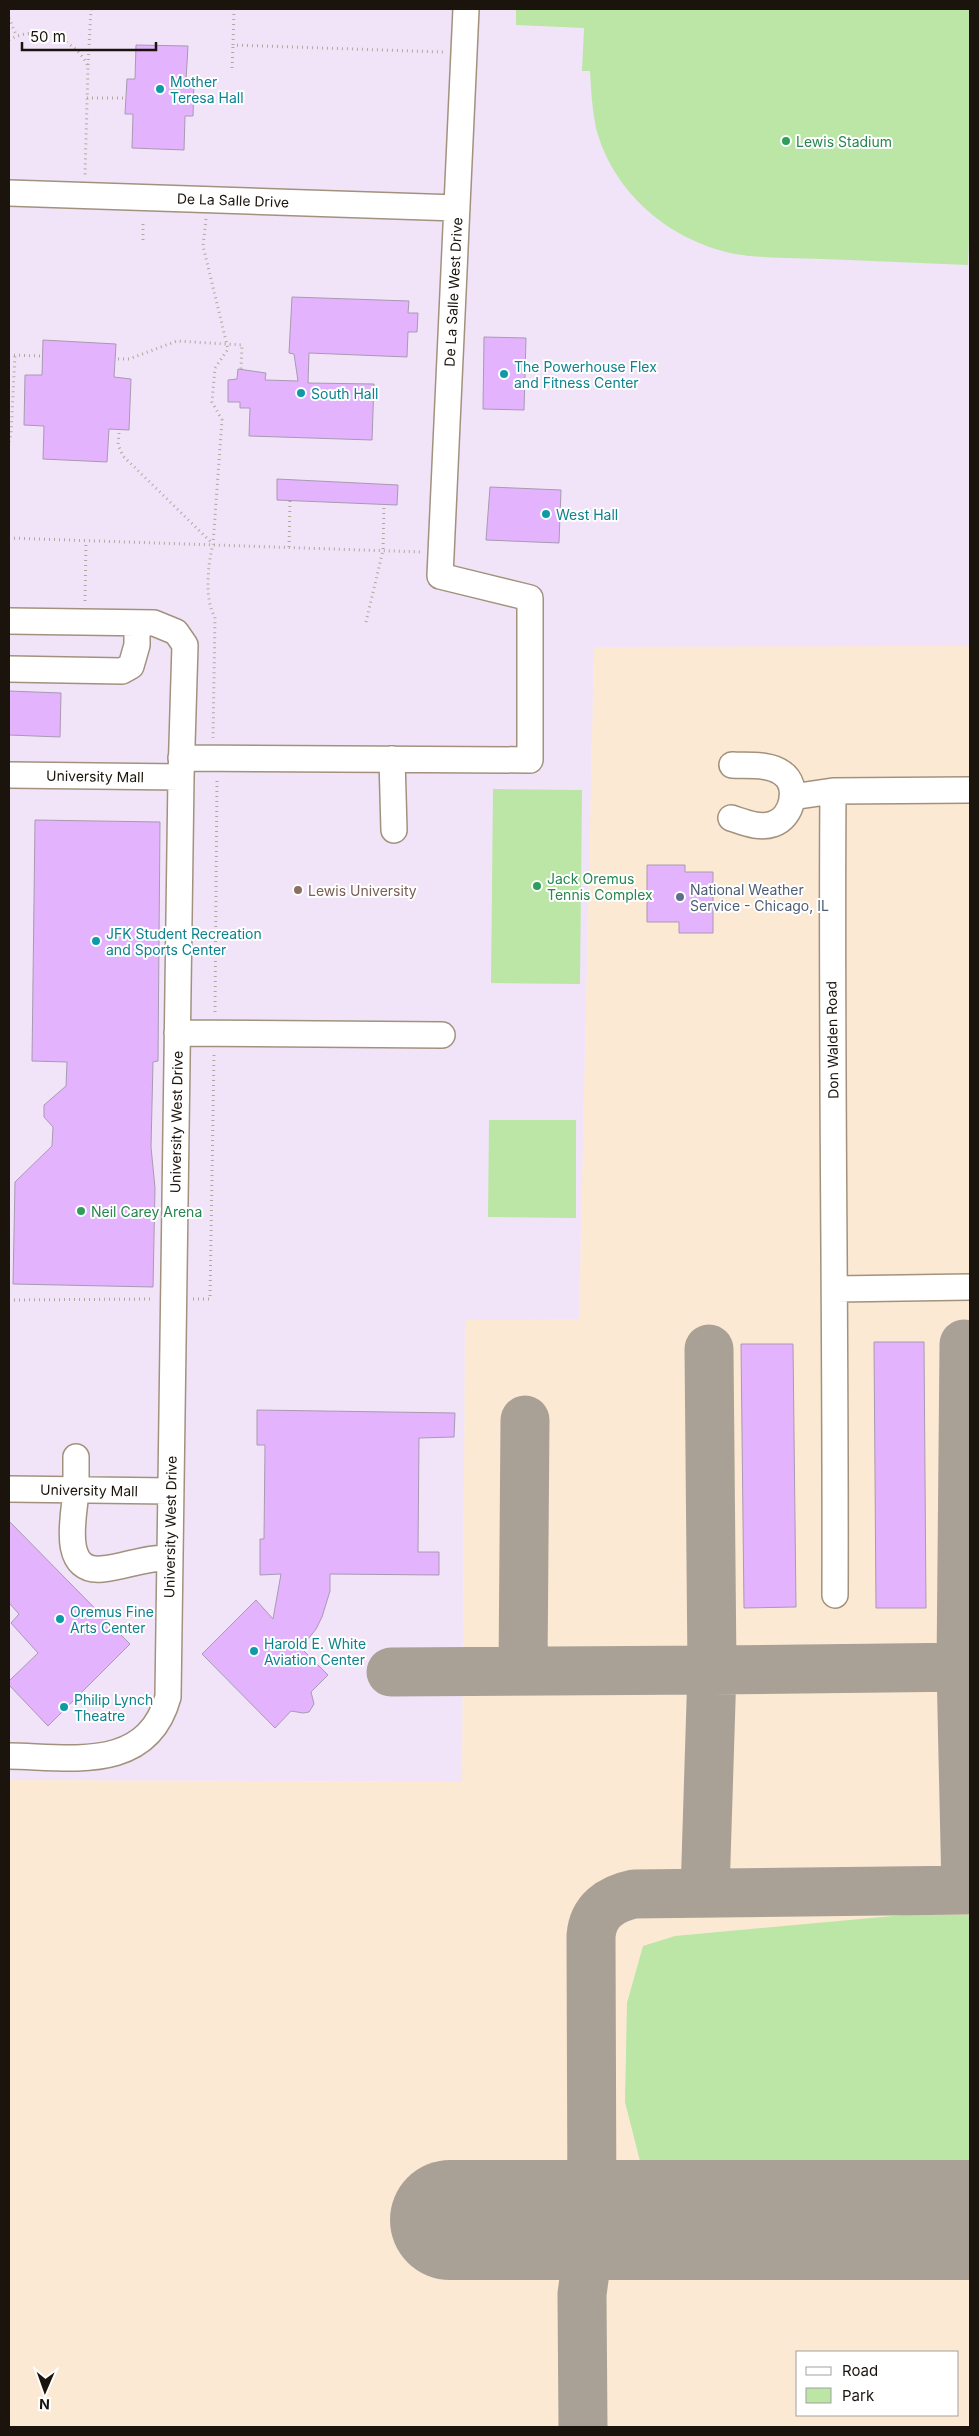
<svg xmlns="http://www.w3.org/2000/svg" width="979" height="2436" font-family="Inter,sans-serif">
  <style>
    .built { fill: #fce9d3; fill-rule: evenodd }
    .education { fill: #f2e4f8 }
    .green { fill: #bbe6a6 }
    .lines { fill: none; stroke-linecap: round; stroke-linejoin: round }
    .taxiway { stroke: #aaa196; stroke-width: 49 }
    .runway { stroke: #aaa196; stroke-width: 120 }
    .building { fill: #e4b3fd; stroke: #a89ab0 }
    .minor-casing { stroke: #a2927d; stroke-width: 28 }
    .path { stroke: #b1a89d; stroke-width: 3; stroke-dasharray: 1 4; stroke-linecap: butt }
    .minor { stroke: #fff; stroke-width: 25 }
    .culture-dot { fill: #0f9aa8; stroke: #fff; stroke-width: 2 }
    .leisure-dot { fill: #2e9e5b; stroke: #fff; stroke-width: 2 }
    .education-dot { fill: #8d6e63; stroke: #fff; stroke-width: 2 }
    .service-dot { fill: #5c6f8a; stroke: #fff; stroke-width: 2 }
    .labels { text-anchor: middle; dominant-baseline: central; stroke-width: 4; stroke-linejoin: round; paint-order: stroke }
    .culture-label { font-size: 14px; fill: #0d838f; stroke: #fff; text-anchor: start }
    .leisure-label { font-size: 14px; fill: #27864d; stroke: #fff; text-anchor: start }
    .street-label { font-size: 14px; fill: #1a140c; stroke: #fff }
    .service-label { font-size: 14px; fill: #4e5e75; stroke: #fff; text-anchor: start }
    .education-label { font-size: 14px; fill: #785e54; stroke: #fff; text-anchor: start }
  </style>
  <rect width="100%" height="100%" fill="#fdf2e5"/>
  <path class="built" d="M594,646H970V2427H9V1780L462,1782L465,1319H579ZM798,2352H958V2415H798Z"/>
  <path class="education" d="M9,9H970V646L594,647L579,1319L465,1320L462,1782L9,1780Z"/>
  <path class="green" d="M516,9H970V204L968,265C920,263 872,261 824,259C799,258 774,258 749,256C678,248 614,197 596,128C592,109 591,90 590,71H582L584,28L516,25Z
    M493,789L582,790L580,984L491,983Z
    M489,1120H576V1218L488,1217Z
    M904,1915H970V2183H719C690,2180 665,2178 640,2161L625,2102L627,2003L643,1946L675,1936Z"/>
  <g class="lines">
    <path class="taxiway" d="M964,1344L961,1667L966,1890
      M709,1349L712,1670L970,1667
      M523,1671L525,1420
      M391,1672L712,1670L705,1893
      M583,2427L582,2294L592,2221L591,1936C593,1911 610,1899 634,1894L970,1890"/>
    <path class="runway" d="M450,2220H970"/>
  </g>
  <path class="building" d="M136,45L188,46L186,81H194L193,116H185L184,150L132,148L133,114H125L127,79H135Z
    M292,297L409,301L408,313H418L417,332H408L407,357L309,353L308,383L374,384L372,440L249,436L250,408H240V402H228V380L237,379L238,369L266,373L265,380L298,381L294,354L289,353Z
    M484,337L526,338L524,410L483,409Z
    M43,340L116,344L114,377L131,379L129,430L109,429L107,462L43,459L44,426L24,425L25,375H42Z
    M277,479L398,485L397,505L277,500Z
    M490,487L561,490L559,543L486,540Z
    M9,691L61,693L60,737L9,735Z
    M35,820L160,822L158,1061L153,1062L151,1147L155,1188L153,1287L13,1284L15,1182L52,1146L53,1127L44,1117V1105L66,1086L67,1062L32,1061Z
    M647,865H685V872H713V933H679V922H647Z
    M874,1342H924L926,1608H876Z
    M741,1344H793L796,1607L744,1608Z
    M257,1410L455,1413L454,1437L419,1438L418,1552H439V1575L330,1574V1591L322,1617L316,1629L301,1648L328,1675L311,1692L314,1704L309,1712L303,1713L291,1711L275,1728L202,1654L256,1600L273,1619L281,1574L260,1575V1539H264L265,1445H257Z
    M9,1521L130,1644L48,1726L9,1685V1681L38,1653L11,1623L19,1614L9,1603Z"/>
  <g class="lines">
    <g class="minor-casing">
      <path id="minor" d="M9,193L457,208
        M9,621L154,623L176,632L185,645L181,777L168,1697C147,1773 71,1757 9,1756
        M9,669L122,671L131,666L137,645V623
        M181,758L530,760V598L440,576L466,9
        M392,759L394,830
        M9,775L181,777
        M833,791C831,1059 836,1327 835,1595
        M792,797L833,791L970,790
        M731,818C744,822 759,829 773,824C793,818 800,785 782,773C769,763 747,766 732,765
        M177,1033L442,1035
        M836,1289L970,1287
        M76,1457C76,1469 76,1481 76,1492C74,1515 60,1573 102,1569C125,1567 145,1557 169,1558
        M9,1489L170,1491"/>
    </g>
    <path class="path" d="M234,9L233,45L443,52
      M9,18L16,35
      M9,40C36,24 75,38 88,66L85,175
      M88,65L91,9
      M232,68L233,45
      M87,98H126
      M206,219L203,246L228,349L215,368L212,402L222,420L213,544C208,563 204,601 215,617L213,738
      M143,240V222
      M9,355L40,356
      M118,359H129L177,341L242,345L241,369
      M119,433L118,445L123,456L213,544
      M9,442L11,433L15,355
      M9,538L421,552
      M289,547L290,500
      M85,601L86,541
      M366,622L383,550L384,505
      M215,1012L217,778
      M193,1299H210L214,1053
      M9,1300L154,1299"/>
    <use href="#minor" class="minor"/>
  </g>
  <g class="culture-dot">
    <circle cx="160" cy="89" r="5"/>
    <circle cx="504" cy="374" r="5"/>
    <circle cx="301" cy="393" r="5"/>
    <circle cx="546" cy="514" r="5"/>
    <circle cx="96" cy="941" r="5"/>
    <circle cx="60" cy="1619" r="5"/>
    <circle cx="254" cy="1651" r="5"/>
    <circle cx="64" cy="1707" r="5"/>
  </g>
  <g class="leisure-dot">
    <circle cx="786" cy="141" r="5"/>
    <circle cx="537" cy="886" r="5"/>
    <circle cx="81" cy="1211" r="5"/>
  </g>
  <circle class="education-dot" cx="298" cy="890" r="5"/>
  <circle class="service-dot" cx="680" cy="897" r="5"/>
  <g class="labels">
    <g class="culture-label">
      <text x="170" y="81">Mother<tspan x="170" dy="16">Teresa Hall</tspan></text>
      <text x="514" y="366">The Powerhouse Flex<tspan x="514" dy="16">and Fitness Center</tspan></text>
      <text x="311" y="393">South Hall</text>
      <text x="556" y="514">West Hall</text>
      <text x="106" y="933">JFK Student Recreation<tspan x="106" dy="16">and Sports Center</tspan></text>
      <text x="70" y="1611">Oremus Fine<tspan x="70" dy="16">Arts Center</tspan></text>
      <text x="264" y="1643">Harold E. White<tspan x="264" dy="16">Aviation Center</tspan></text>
      <text x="74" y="1699">Philip Lynch<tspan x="74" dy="16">Theatre</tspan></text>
    </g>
    <g class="leisure-label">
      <text x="796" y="141">Lewis Stadium</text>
      <text x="547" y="878">Jack Oremus<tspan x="547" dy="16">Tennis Complex</tspan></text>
      <text x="91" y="1211">Neil Carey Arena</text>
    </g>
    <g class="street-label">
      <text transform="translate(233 200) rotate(2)">De La Salle Drive</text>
      <text transform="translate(453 292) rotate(-87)">De La Salle West Drive</text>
      <text transform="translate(95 776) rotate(1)">University Mall</text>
      <text transform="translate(832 1040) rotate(-91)">Don Walden Road</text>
      <text transform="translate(176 1122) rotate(-89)">University West Drive</text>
      <text transform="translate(89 1490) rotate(1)">University Mall</text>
      <text transform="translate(170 1527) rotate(-89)">University West Drive</text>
    </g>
    <g class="service-label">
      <text x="690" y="889">National Weather<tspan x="690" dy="16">Service - Chicago, IL</tspan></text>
    </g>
    <g class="education-label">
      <text x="308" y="890">Lewis University</text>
    </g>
  </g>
  <rect width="979" height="2436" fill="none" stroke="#1a140c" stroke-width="20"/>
  <rect x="796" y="2351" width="162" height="65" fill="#ffffff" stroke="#a3a19e"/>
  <rect x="806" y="2367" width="25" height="8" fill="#ffffff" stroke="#a3a19e"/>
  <text x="842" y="2376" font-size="15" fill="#1a140c">Road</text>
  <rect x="806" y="2388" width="25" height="15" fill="#bbe6a6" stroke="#a3a19e"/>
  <text x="842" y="2401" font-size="15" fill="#1a140c">Park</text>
  <g transform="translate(45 2391) rotate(182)" stroke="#ffffff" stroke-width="4" paint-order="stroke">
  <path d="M0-4L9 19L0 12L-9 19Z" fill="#1a140c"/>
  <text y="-8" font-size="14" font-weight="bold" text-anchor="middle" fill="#1a140c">N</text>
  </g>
  <path d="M22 42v8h134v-8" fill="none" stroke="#1a140c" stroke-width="2.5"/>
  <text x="30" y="42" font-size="15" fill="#1a140c" stroke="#ffffff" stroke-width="4" paint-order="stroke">50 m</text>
</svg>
